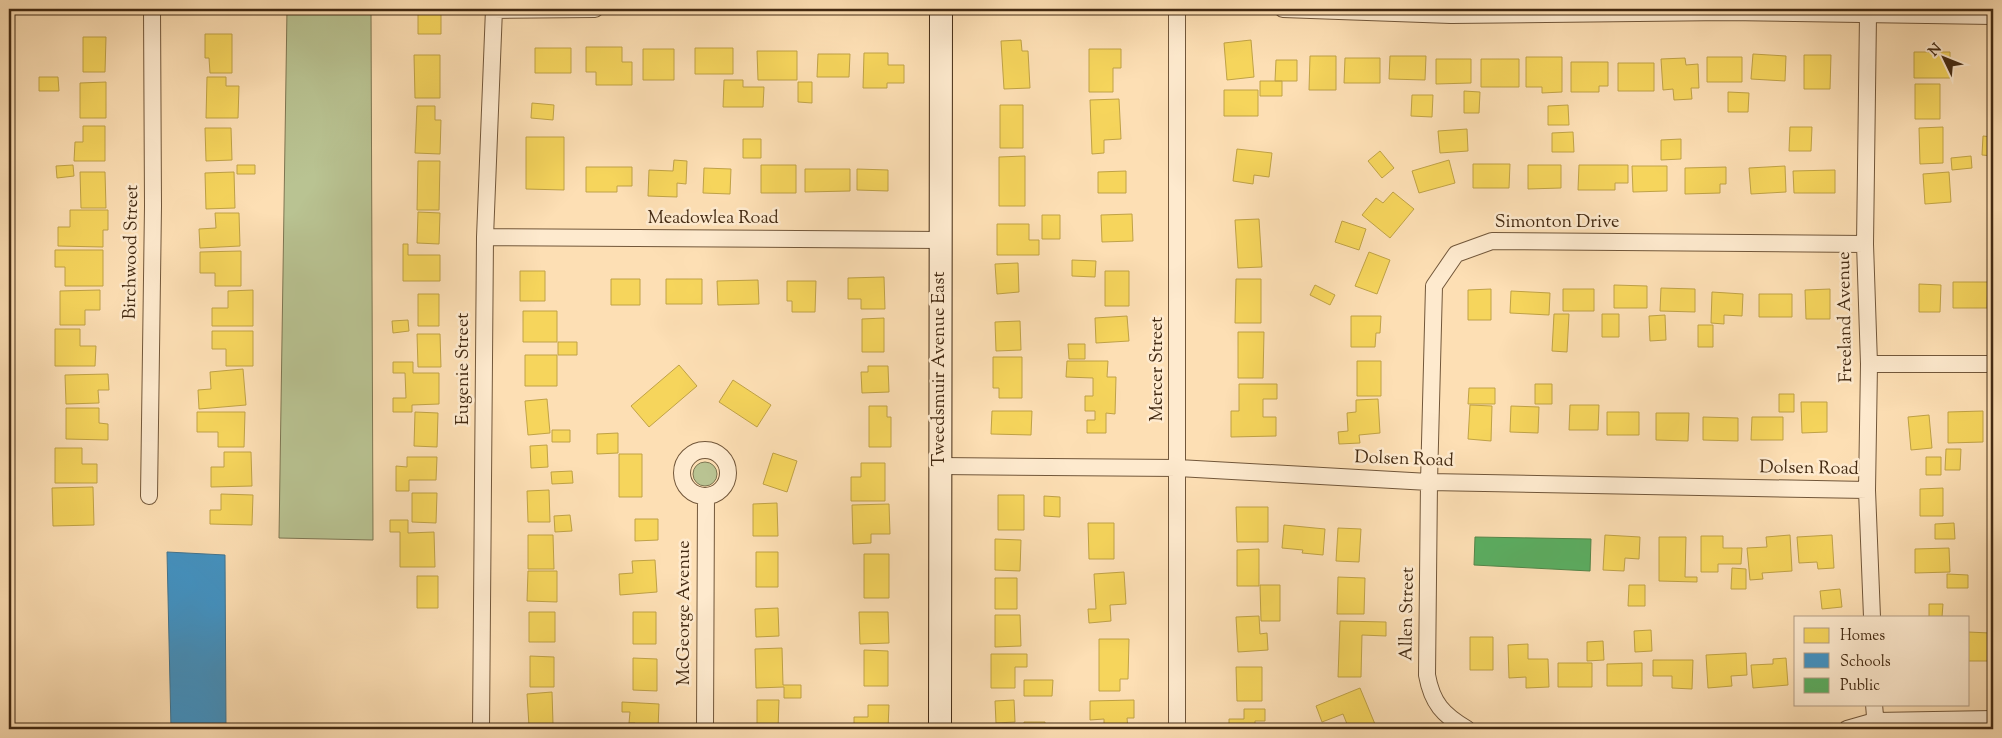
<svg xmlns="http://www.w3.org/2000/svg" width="2002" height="738" font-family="'Sorts Mill Goudy',serif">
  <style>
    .green { fill: #b9c392; stroke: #7e7652 }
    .homes { fill: #f6d55c; stroke: #c0a246 }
    .schools { fill: #4393c3; stroke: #43748e }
    .public { fill: #5aae61; stroke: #538649 }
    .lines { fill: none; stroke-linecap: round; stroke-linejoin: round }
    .street-casing { stroke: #72573a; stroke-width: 18 }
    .secondary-casing { stroke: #432a12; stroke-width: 24 }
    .street { stroke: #feeace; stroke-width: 16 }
    .secondary { stroke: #feeace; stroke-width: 22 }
    .labels { text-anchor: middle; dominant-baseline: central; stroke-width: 5; stroke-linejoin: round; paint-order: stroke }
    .street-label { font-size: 18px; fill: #432a12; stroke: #feeace }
  </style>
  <rect width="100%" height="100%" fill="#fddfb4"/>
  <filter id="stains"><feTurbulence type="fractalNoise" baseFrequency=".004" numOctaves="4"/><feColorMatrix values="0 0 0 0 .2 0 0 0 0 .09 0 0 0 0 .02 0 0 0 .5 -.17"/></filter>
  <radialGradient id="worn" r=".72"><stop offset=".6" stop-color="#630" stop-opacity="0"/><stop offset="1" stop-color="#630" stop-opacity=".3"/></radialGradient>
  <path class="green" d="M287,9H371L373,540L279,538Z
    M693 474a12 12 0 1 1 24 0a12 12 0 1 1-24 0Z"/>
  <path class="homes" d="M418,9H441V34H418Z
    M205,34H232V73H210L209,58H205Z
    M83,37H106L105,72H83Z
    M1021,40L1022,51H1028L1030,88L1004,89L1001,41Z
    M1251,40L1254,77L1227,80L1224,43Z
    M586,47H622V62H632V85H596V72H586Z
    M535,48H571V73H535Z
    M695,48H733V74H695Z
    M643,49H674V80H643Z
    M1089,49H1121V68H1113V92H1089Z
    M757,51H797V80H758Z
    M1914,52H1950V78H1914Z
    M864,53H888V65H904V83H887V88H863Z
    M818,54H850L849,77H817Z
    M1753,54L1786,56L1785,81L1751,79Z
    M414,55H440V98H415Z
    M1804,55H1831L1830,89H1804Z
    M1310,56H1336V90H1309Z
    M1390,56H1426L1425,80L1389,79Z
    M1526,57H1562V92L1542,93V87H1526Z
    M1707,57H1742V82H1707Z
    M1345,58H1380V83H1344Z
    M1685,58L1686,65L1698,64L1699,88H1691L1692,99L1674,100L1673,89L1663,90L1661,59Z
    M1436,59H1471V83L1436,84Z
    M1481,59H1519V87H1481Z
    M1276,60H1297V81H1275Z
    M1571,62H1608V86H1599V92H1571Z
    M1618,63H1654V91H1618Z
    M1991,70H1993V103H1990Z
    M39,77H58L59,91H39Z
    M207,77H226V86H239L238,118H206Z
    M724,80H743V87H764L763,107H723Z
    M1260,81H1282V96H1260Z
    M106,82V118H80V83Z
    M798,82H812V103L798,102Z
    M1915,84H1940V119H1915Z
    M1224,90H1258V116H1224Z
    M1464,91L1480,92L1479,113H1464Z
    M1728,92L1749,93L1748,112H1728Z
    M1412,95H1433L1432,117L1411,116Z
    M1119,99L1121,139L1104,140V153L1092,154L1090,100Z
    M532,103L554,105L553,120L531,118Z
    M1000,105H1023V148H1000Z
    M1568,105L1569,125H1548V106Z
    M417,106H435V120H441L440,154L415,153Z
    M83,126H105V161H74L75,142H83Z
    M1790,127H1812L1811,151H1789Z
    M1943,127V163L1920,164L1919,128Z
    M205,128H231L232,160L206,161Z
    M1467,129L1468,151L1440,153L1438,131Z
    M1573,132L1574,152H1552V133Z
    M1983,136L1993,137V156L1982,155Z
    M526,137H564V190L526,189Z
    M743,139H761V158H743Z
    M1681,139V159L1661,160V140Z
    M1237,149L1272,153L1269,177L1254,175L1253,184L1233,181Z
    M1380,151L1394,168L1382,178L1368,161Z
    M1025,156V206H999V157Z
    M1971,156L1972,168L1952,170L1951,158Z
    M674,160L687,161L686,184L677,183V197L648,196L649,170L673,171Z
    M1449,160L1455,183L1419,193L1412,171Z
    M418,161H440L439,210H417Z
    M1473,164H1510L1509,188H1473Z
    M73,165L74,176L57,178L56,166Z
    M237,165H255V174H237Z
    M761,165H796V193H761Z
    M1528,165H1561V188L1528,189Z
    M1579,165H1628V183H1615V190H1578Z
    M1632,166H1667V191L1633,192Z
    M1785,166L1786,192L1751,194L1749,168Z
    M586,167H632V186H617V192H586Z
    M1726,167V184H1720V193L1685,194V168Z
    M704,168L731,169L730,194L703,193Z
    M805,169H850V191L805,192Z
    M857,169L888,170V191L857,190Z
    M1835,170V193H1794L1793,171Z
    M1126,171V193H1098V172Z
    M80,172H105L106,208H81Z
    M234,172L235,208L206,209L205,173Z
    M1949,172L1951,202L1925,204L1923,174Z
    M1393,192L1414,209L1390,238L1362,215L1376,198L1383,203Z
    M70,210H108V230H103V247L58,246V227H70Z
    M418,212L440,213L439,244L417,243Z
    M215,213H239L240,246L200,248L199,229L216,228Z
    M1132,214L1133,241L1102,242L1101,215Z
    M1042,215H1060V239H1042Z
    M1259,219L1262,267L1238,268L1235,220Z
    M1342,221L1366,229L1359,250L1335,242Z
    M997,224H1029V240H1039V255H997Z
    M403,244H408V255H440V281H403Z
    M55,250H103V286H65V267H55Z
    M241,251V286H215V273H200V252Z
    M1369,252L1390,260L1377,294L1355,286Z
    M1072,260L1096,261L1095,277L1072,276Z
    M1018,263L1019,292L997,294L995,264Z
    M520,271H545V301H520Z
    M1105,271H1129V306H1105Z
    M884,277L885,309H861V299H848V278Z
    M611,279H640V305H611Z
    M666,279H702V304H666Z
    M1236,279H1261V323H1235Z
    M758,280L759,304L718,305L717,281Z
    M787,281H816L815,312H792V301H787Z
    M1953,282H1988L1987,308H1953Z
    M1919,284L1941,285L1940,312H1919Z
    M1315,285L1335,295L1330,305L1310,295Z
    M1614,285L1647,286V308H1614Z
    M1661,288L1695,289V312L1660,311Z
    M1491,289V320H1468V290Z
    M1563,289H1594V311H1563Z
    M1830,289V319H1806L1805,290Z
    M100,290V310H85V325H60V291Z
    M253,290V326H212V308H228V291Z
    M1511,291L1550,293L1549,315L1510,313Z
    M1712,292L1743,294L1742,316L1724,315V324L1711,323Z
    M418,294H439V326H418Z
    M1759,294H1792V317H1759Z
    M523,311H557V342H523Z
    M1554,314H1569L1567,352L1552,351Z
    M1602,314H1619V337H1602Z
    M1665,315L1666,340L1650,341L1649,316Z
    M1127,316L1129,341L1096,343L1095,318Z
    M1351,316H1381L1380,333H1376L1375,347H1351Z
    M884,318V352H862V319Z
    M408,320L409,331L393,333L392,321Z
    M1020,321L1021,350L996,351L995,322Z
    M1698,325H1713V347H1698Z
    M55,329H80V346H96L95,366H55Z
    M212,331H253V366H226V349H212Z
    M1238,332H1264L1263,378H1238Z
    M417,334H440L441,367H418Z
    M558,342H577V355H558Z
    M1068,344H1085V359H1069Z
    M525,355H557V386H525Z
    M993,357H1022V398H999V388H993Z
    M1067,361H1108L1107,377H1116L1115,414L1106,413V433H1087V420H1095V411H1085V396H1093V378L1066,377Z
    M1357,361H1381V396H1357Z
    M393,362H413V373H439V404L412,405V412H393V398H406L405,373H393Z
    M679,365L697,386L649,427L631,406Z
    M868,366H888L889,392L862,393L861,372H868Z
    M243,369L246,405L199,409L198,390L211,389L210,372Z
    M108,374L109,390H98L99,403L66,404L65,375Z
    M733,380L771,405L757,427L719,402Z
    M1239,384H1277V399H1263V417H1276V436L1231,437V411H1239Z
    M1535,384H1552V404H1535Z
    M1469,388H1495V404H1468Z
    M1779,394H1794V412H1779Z
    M547,399L550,433L528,435L525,401Z
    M1378,399L1380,433L1359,435L1360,443L1339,444L1338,432L1348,431L1347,413L1356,412V400Z
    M1801,402H1827V432L1802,433Z
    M1470,405L1492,406L1491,441L1468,439Z
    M1570,405H1599L1598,430H1569Z
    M869,406H887V417H891V447H869Z
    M1511,406L1539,407L1538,433L1510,432Z
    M66,408H99V423L108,424V440L66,439Z
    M992,411H1032L1031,435L991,434Z
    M1983,411V442L1948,443V412Z
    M197,412H245L244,447H218V432H197Z
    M415,412L438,413L437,447L414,446Z
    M1607,412H1639V435H1607Z
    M1656,413H1689L1688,441L1656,440Z
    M1929,415L1932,448L1911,450L1908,417Z
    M1703,417L1738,418V441L1703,440Z
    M1752,417H1783V440H1751Z
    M552,430H570V442H552Z
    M618,433V453L597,454V434Z
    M547,445L548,467L531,468L530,446Z
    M55,448H82V464H97V483H55Z
    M1946,449H1961L1960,470H1945Z
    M224,452H251L252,486L211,487V467H224Z
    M773,453L797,461L787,492L763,484Z
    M619,454H642V497H619Z
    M407,457H437L436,480H409V491H396V466L407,467Z
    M1926,457H1941V475H1926Z
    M861,463H885V501H851V477H861Z
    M572,471L573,483L552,484L551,472Z
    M93,487L94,525L53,526L52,488Z
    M1943,488V516H1920V489Z
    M549,490L550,522H528L527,491Z
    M412,493H437L436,523L412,522Z
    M221,494L253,495L252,525L210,524V510H221Z
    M998,495H1024V530H998Z
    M1044,496L1060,497V517L1044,516Z
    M777,503L778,536H753V504Z
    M889,504L890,534H871V543L853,544L852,505Z
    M1236,507H1268V542H1237Z
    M570,515L572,531L555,532L554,516Z
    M635,519H658V540L635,541Z
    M390,520H408V533L434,532L435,567H400V532H390Z
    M1088,523H1114V559H1089Z
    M1954,523L1955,539H1935V524Z
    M1284,525L1325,529L1323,555L1302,553L1303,550L1282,548Z
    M1338,528L1361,529L1359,562L1336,561Z
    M528,535H553L554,569H528Z
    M1605,535L1640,537L1639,559L1625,558L1624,571L1603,570Z
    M1790,535L1792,571L1762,573L1763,579L1750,580L1747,548L1767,547L1766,537Z
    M1832,535L1834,568L1818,569L1817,562L1799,563L1797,537Z
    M1701,536H1723V548H1742L1741,564H1718V572H1701Z
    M1659,537H1686L1685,577H1697V582L1659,581Z
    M995,539L1021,540L1020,571L995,570Z
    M1949,548L1950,572L1915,573V549Z
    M1259,549V586H1237V550Z
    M756,552H778V587H756Z
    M864,554H889V598H864Z
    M655,560L657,592L620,595L619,574L633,573L632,561Z
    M1732,568L1746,569V589H1731Z
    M528,571H557V602L527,601Z
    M1124,572L1126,604L1110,605L1111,621L1089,623L1088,609H1096L1094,574Z
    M1947,574L1968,575V588H1947Z
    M417,576H438V608H417Z
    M1338,577L1365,578L1364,614H1337Z
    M995,578H1017V609H995Z
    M1260,585H1280V621H1261Z
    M1629,585H1645V606H1628Z
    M1840,589L1842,607L1822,609L1820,591Z
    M1929,604H1943L1942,617H1929Z
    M778,608L779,636L756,637L755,609Z
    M529,612H555V642H529Z
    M633,612H656V644H633Z
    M859,612H888L889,643L860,644Z
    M995,615H1020L1021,646L995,647Z
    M1259,616L1260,634L1267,633L1268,650L1238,652L1236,617Z
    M1340,621L1386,622V636L1362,635L1361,677H1338Z
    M1651,630L1652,651L1635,652L1634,631Z
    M1968,632L1990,633V661H1968Z
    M1470,637H1493V670H1470Z
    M1099,639H1129L1128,679H1120V691H1099Z
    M1603,641L1604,660L1587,661V642Z
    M1528,644V659H1548L1549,687L1526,688V677L1509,678L1508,645Z
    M782,648L783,685H801V698H784V687L756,688L755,649Z
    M864,650L888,651V686H864Z
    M1746,653L1747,675L1731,676L1732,686L1708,688L1706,655Z
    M991,654H1027V667H1015V688H991Z
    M530,656L554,657V687H530Z
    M633,658L657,659V691L633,690Z
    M1786,658L1788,685L1753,688L1751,665L1773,664V659Z
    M1653,660H1693L1692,689L1672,688V676H1653Z
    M1558,663H1592V687H1558Z
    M1642,663V686H1607V664Z
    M1236,667H1262V701H1237Z
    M1024,680H1053L1052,696H1024Z
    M1360,688L1377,729H1349L1343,714L1322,722L1316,706Z
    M552,692L553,724L529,726L527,694Z
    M757,700H779L778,729H757Z
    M1014,700L1015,722L996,723L995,701Z
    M1134,700V718H1127L1128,729H1104V719L1090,720V701Z
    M622,702L659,704L658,729H635V723H629L630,712H622Z
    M868,705H889L888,729H854V717H868Z
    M1244,709H1265V721H1255V729H1229V719H1244Z
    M1024,722H1045V729H1024Z"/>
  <path class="schools" d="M167,552L225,555L226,729H171Z"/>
  <path class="public" d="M1475,537L1591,539L1590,571L1474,565Z"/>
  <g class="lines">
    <g class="street-casing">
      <path id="street" d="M1283,9L1451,15L1728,12L1993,16
        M494,10L595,9
        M1868,15L1865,244L1869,364L1867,490L1872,617
        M485,237L941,240
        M1869,364H1993
        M682 473a23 23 0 1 1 46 0a23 23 0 1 1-46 0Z
        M940,466L1178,468L1429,482L1867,490
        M149,496L153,206L152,9
        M1874,704L1876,729
        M481,729L485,237L494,9
        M705,729L706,496
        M1177,729V9
        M1467,729C1443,715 1432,703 1427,675L1429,482L1434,286L1456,254L1492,241L1865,244
        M1847,729L1875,721L1993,719"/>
    </g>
    <g class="secondary-casing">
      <path id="secondary" d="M940,729L941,9"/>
    </g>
    <use href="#street" class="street"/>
    <use href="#secondary" class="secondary"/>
  </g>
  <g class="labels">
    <g class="street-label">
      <text x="713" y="219">Meadowlea Road</text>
      <text x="1557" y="223">Simonton Drive</text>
      <text transform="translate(132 252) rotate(-89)">Birchwood Street</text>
      <text transform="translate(1846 317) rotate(-91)">Freeland Avenue</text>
      <text transform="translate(464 369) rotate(-90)">Eugenie Street</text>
      <text transform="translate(940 369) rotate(-90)">Tweedsmuir Avenue East</text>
      <text transform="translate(1158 369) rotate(-90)">Mercer Street</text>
      <text transform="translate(1404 460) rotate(2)">Dolsen Road</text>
      <text transform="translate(1809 469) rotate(1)">Dolsen Road</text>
      <text transform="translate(685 613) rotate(-90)">McGeorge Avenue</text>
      <text transform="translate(1408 614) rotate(-89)">Allen Street</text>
    </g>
  </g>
  <rect width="2002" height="738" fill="none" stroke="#fddfb4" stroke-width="30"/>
  <rect x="10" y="10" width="1982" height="718" fill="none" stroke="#432a12" stroke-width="2.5"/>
  <rect x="15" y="15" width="1972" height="708" fill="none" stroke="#432a12"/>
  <rect x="1794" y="616" width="175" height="90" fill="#feeace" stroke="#b39d83"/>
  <rect x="1804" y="628" width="25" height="15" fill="#f6d55c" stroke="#b39d83"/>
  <text x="1840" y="640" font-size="15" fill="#432a12">Homes</text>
  <rect x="1804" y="653" width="25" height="15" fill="#4393c3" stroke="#b39d83"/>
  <text x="1840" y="666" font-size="15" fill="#432a12">Schools</text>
  <rect x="1804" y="678" width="25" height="15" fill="#5aae61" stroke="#b39d83"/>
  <text x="1840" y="690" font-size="15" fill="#432a12">Public</text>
  <g transform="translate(1944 58) rotate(313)" stroke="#feeace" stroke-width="4" paint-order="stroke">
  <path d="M0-4L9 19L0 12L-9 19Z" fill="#432a12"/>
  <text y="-8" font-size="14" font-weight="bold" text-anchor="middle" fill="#432a12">N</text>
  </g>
  <rect width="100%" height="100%" filter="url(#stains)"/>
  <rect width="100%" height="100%" fill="url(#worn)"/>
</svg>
